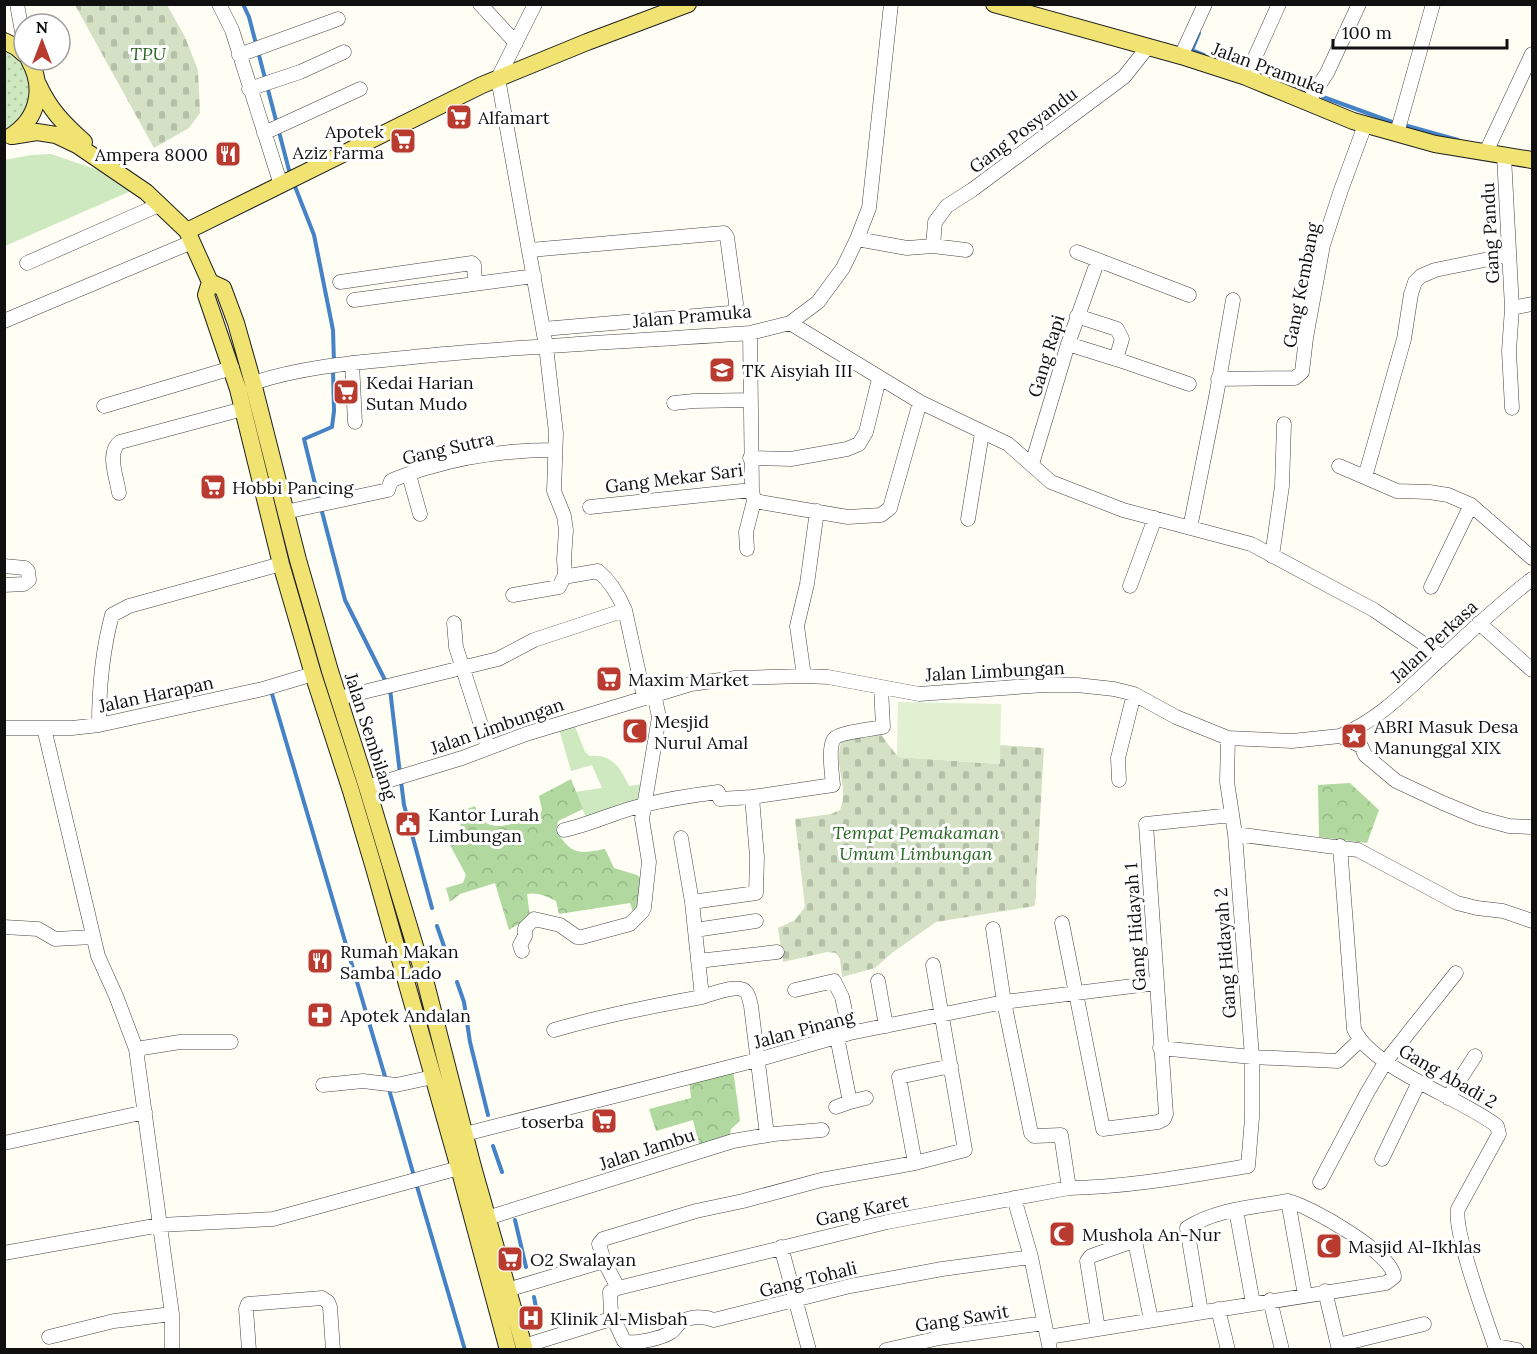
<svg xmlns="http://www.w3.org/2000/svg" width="1537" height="1354" font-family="Lora,serif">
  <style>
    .grass { fill: #cee8bf }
    .forest { fill: url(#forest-crowns) }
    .cemetery { fill: url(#cemetery-stones) }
    .park { fill: url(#park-dots) }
    .pitch { fill: #e0f0d0 }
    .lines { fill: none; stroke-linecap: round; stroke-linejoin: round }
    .stream { stroke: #4682c6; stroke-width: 4 }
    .minor-casing { stroke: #434343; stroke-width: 15 }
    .major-casing { stroke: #212121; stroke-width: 18 }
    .minor { stroke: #fff; stroke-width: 14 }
    .major { stroke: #f0e372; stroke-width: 16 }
    .labels { text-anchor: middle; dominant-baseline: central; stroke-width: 6; stroke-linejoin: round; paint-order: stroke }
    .park-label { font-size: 18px; font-style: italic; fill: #286523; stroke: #fff }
    .street-label { font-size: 18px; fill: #101010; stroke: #fff }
    .poi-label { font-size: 18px; fill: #101010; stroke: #fff; text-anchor: start }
  </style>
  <defs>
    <pattern id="forest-crowns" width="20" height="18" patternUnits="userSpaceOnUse" patternTransform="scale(1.5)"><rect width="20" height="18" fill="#b1d89f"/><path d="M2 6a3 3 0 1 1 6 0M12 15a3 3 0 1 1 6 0" fill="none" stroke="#97b888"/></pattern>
    <pattern id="cemetery-stones" width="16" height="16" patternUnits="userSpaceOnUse" patternTransform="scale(1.5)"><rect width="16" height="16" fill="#d4e1c5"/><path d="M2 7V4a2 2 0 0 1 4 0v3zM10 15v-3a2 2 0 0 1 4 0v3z" fill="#b5c0a8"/></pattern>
    <pattern id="park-dots" width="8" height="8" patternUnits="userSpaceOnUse" patternTransform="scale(1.5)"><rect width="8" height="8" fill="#cee8bf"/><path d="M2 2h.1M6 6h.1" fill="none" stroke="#b0c6a3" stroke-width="1.8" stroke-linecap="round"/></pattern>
  </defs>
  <rect width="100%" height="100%" fill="#fefef4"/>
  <path class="grass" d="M51,154L104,172L131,191L5,246V160L31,155Z
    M574,724L585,752L590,756C612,753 621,769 629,786L642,784L638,796L639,804L588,822L575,792L602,788L592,765L571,771L559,729Z"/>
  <path class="forest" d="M571,779L583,809L558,821L556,831C573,855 577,854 605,849L614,868L637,875L644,881L643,895L634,915L630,903L559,914L556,901C546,896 537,892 527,894L530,917L509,930L495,883L460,894L450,902L446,888L463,883L466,875L450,845L465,840L457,813L475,806C477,810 479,815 482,819C495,835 525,819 540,814L542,810L539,796Z
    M1350,783L1379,810L1367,843L1319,837L1318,785Z
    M733,1069L740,1121L731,1129L729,1139L700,1148L693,1120L656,1131L649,1109L691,1098L689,1079Z"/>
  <path class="cemetery" d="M75,5H167L185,37L198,70L200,113L189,128L154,148Z
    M878,731L898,757L1000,764V745L1044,748L1035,906L936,922L892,953L875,968L842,977L840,959L836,953L827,952L783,962L778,928L795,920L805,907L795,819L831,814L840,810C850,786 832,766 842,741Z"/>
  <path class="park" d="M4,49C28,63 39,88 26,114C22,121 11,128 4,133Z"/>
  <path class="pitch" d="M898,702L1001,704L1000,764L897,757Z"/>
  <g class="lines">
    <path class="stream" d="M243,4L249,17L290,174
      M1199,33L1192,50L1204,55
      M1273,79L1304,90
      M1323,97L1392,122
      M1404,125L1458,140
      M294,184L314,235L333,330L334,363
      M319,500L304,439L332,427L334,411L333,370
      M321,508L345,600L386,682
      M390,689L400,774
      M272,694L386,1080
      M401,781L404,805L432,908
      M437,926L447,955
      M457,982L464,1002L470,1042L488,1115
      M390,1093L414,1176
      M493,1146L502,1172
      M416,1183L465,1350
      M515,1220L526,1267
      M534,1297L540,1328"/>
    <g class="minor-casing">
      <path id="minor" d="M17,4L24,43
        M219,4L232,30L281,185
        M480,4L516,43
        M535,4L498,78L546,346L556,433L554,491L564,516L566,530L564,559L565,575L569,576L598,571C610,581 619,596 625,610L644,697
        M239,55L338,19
        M1181,56L1205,4
        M1246,77L1279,4
        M249,89L300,72L344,52
        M1308,102L1327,73L1359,4
        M264,133L360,89
        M1397,133L1433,4
        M1486,152L1532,54
        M1504,156L1512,308L1509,351L1512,408
        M857,239L907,248L933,246L966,250
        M933,246L935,222L947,206L972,190L1124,77L1147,48
        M530,250L724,233L727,237L736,303L735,309L730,313L543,329
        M1077,252L1189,295
        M27,263L159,205
        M340,282L472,263L474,265L475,283
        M354,300L534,276
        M1512,308L1532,304
        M1077,316L1117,329L1122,339L1116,359
        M4,321L192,242
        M790,323L920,402L1008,444L1051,482L1123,510L1251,544L1374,610L1443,657
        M1068,344L1116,359L1189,384
        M352,363L355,422
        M1218,379L1295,378L1302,372L1306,338L1323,245L1341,190L1365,125
        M253,383C308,365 365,362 423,356C532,345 641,341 750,333L790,323L818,302L843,268L857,239L869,208L891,4
        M674,403L694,401L750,400
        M104,406L232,368
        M750,458L791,459L847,449L859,444L866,432L879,379
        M1032,464L1068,344L1098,260
        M1339,466L1397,491L1429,492L1448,495L1471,505L1532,558
        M409,475L420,514
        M1365,477L1404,339L1411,294L1415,282L1421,276L1435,270L1509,255
        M752,490L754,501L848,517L881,515L890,508L920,402
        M119,493C117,478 106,452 120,442L243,409
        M590,507L752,490L750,333
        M285,512L388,490L391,481L395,479C406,475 418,470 430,467C470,455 514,450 555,450
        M968,519L982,433
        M1190,528L1216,397L1233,300
        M747,549L746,532L754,501
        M1272,556L1282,486L1284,424
        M4,566L25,568L28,571L29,580L24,584L4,585
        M1130,586L1155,518
        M1431,587L1471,505
        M513,595L559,587L565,575
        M454,623L456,647L488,747
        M1479,623L1532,670
        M804,676L797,626L807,584L817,511
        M339,698L498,659L534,640L625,610
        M99,725C99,687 102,652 112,615L129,606L281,564
        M4,728H72L99,725L263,689L313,674
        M44,728L98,956L116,996L136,1049L172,1314V1350
        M1340,736C1378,720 1405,692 1435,664C1467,635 1498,605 1532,579
        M1119,780L1118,758L1134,694
        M367,787L462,758L526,734L691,684L735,678L804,676L828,677L919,694L1044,685H1077L1114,689L1134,694L1176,717L1228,738L1292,741L1340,736L1361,746L1365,755L1396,781L1443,803L1479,818L1509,826L1532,827
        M564,830C592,824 617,811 644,805C668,799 694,795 718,792L720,799L752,797
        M1235,834L1358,850L1457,903L1477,908L1503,911L1532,921
        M681,838L692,902
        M1340,846L1354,1029C1372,1069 1462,1098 1497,1126L1499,1134L1458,1209C1453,1231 1486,1319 1495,1346L1517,1350
        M1062,923L1103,1129L1158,1122L1164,1119L1166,1114L1146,824L1232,815
        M4,927L38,929L55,939L93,937
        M993,929L1004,1002L1031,1133L1034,1136L1061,1135L1069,1188
        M695,930L756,921
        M522,951L520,945L525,936V928L534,919L560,925L577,937H582L630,924L642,912L644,908L649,862L642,819L659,717L654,694
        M698,961L777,952
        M878,981L886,1026
        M795,990L834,981L842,997L850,1033
        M554,1030C602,1016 652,1006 702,997
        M1160,1048L1252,1057L1338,1061L1359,1041
        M136,1049L180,1042H231
        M323,1085L363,1081L396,1085L433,1077
        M1448,1098L1475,1056
        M850,1102L866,1098
        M836,1107L850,1102L837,1037
        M465,1134L757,1060L850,1033L1004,1002L1157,983
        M767,1135L751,1006C750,1002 749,995 746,992C739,983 712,994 702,997L692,902L756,893L757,857L752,797L833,785C832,774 828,747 834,739C839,732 873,729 883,727L881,687
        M4,1143L145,1112
        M1382,1159L1419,1082
        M915,1163L899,1077L951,1066
        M1320,1182L1367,1093L1386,1061L1456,973
        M1014,1198L1031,1257L1050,1350
        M1236,1210L1253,1303
        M487,1218L733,1141L774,1134L822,1130
        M781,1247L809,1350
        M4,1253L160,1225L273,1219L459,1168
        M604,1261L599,1244L603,1239L696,1211L743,1201L821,1180L915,1163L965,1150L933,965
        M618,1288L610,1292L611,1313L624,1341C633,1345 663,1338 671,1332C675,1330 677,1324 681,1322C691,1316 704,1316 714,1320L850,1286L942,1269L1031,1257
        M507,1290L604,1261L618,1288L887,1222L1069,1188C1129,1187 1188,1176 1248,1166L1252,1118V1057L1235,834L1227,782L1228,738
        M1325,1291L1339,1350
        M1270,1300L1282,1350
        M1218,1309L1228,1350
        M1201,1312L1187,1228C1215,1209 1255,1207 1288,1201
        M1098,1329L1087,1261L1091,1256L1128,1243H1132L1136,1246L1151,1320
        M49,1337L114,1321L172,1314
        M1048,1337L1386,1283L1394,1277C1394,1254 1310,1206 1288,1201L1305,1295
        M1338,1345L1424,1324
        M524,1346L614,1318
        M249,1350L246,1309L248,1304L322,1298L328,1302L330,1307L333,1350
        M886,1350L939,1338L1044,1323"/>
    </g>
    <g class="major-casing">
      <path id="major" d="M994,4L1181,56L1246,77L1353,121L1435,144L1532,160
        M4,41L16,47L24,54
        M38,84C50,110 63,123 84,142
        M11,136C38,119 45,88 29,60
        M12,136L37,132L56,135L77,145L146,192L187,231L210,282L223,288L236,323L253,383L298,560L330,671L367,787L424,976L473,1167L525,1350
        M187,231L482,85L587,42L688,4
        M210,282L206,295L238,389L281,564L313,674L351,791L374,868L459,1168L508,1350"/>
    </g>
    <use href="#minor" class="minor"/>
    <use href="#major" class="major"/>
  </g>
  <defs>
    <g id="supermarket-square" transform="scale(1.35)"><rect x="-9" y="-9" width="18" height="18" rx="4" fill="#b93b2f" stroke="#fff"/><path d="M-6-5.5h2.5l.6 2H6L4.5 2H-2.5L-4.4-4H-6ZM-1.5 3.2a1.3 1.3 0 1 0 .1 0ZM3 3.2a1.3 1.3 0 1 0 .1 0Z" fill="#fff"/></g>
    <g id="restaurant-square" transform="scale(1.35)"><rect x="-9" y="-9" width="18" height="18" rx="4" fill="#b93b2f" stroke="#fff"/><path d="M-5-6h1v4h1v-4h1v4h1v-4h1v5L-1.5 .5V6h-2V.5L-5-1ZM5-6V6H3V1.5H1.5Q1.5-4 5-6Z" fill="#fff"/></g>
    <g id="school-square" transform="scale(1.35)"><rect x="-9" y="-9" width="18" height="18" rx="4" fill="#b93b2f" stroke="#fff"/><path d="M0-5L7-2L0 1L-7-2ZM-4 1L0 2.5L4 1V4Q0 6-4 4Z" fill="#fff"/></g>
    <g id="mosque-square" transform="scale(1.35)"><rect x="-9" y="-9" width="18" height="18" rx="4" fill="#b93b2f" stroke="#fff"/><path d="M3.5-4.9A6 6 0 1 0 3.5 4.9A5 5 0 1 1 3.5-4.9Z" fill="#fff"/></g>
    <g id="sight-square" transform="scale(1.35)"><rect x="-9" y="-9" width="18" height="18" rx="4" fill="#b93b2f" stroke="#fff"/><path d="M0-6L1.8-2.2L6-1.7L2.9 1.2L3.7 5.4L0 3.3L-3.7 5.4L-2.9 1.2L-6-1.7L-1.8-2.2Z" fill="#fff"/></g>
    <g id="civic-square" transform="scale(1.35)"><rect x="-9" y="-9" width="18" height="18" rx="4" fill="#b93b2f" stroke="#fff"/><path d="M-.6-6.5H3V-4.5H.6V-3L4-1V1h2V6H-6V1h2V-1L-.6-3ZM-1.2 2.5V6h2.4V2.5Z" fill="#fff"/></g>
    <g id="pharmacy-square" transform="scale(1.35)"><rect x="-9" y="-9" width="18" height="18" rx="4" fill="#b93b2f" stroke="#fff"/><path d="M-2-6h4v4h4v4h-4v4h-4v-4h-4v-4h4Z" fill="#fff"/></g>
    <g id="hospital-square" transform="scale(1.35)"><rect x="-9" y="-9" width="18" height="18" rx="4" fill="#b93b2f" stroke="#fff"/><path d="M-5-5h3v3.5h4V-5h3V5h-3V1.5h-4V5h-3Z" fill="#fff"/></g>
  </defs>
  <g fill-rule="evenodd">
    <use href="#supermarket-square" x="459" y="117"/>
    <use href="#supermarket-square" x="403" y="141"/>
    <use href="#restaurant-square" x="228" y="154"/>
    <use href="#school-square" x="722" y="370"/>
    <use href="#supermarket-square" x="346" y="392"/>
    <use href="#supermarket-square" x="213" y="487"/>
    <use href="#supermarket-square" x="609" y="679"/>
    <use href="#mosque-square" x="635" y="731"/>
    <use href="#sight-square" x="1354" y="736"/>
    <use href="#civic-square" x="408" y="824"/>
    <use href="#restaurant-square" x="320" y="961"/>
    <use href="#pharmacy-square" x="320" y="1015"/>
    <use href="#supermarket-square" x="604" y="1121"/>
    <use href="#mosque-square" x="1062" y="1234"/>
    <use href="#mosque-square" x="1329" y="1246"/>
    <use href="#supermarket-square" x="510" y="1259"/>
    <use href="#hospital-square" x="531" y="1318"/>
  </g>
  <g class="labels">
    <g class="park-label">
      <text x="148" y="53">TPU</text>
      <text x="916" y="832">Tempat Pemakaman<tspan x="916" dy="21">Umum Limbungan</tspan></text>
    </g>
    <g class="street-label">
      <text transform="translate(1269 68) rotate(20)">Jalan Pramuka</text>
      <text transform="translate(1023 130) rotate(-37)">Gang Posyandu</text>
      <text transform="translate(1490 233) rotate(-93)">Gang Pandu</text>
      <text transform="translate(1301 285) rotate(-79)">Gang Kembang</text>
      <text transform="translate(692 316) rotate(-5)">Jalan Pramuka</text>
      <text transform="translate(1046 356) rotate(-73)">Gang Rapi</text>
      <text transform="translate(448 448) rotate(-13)">Gang Sutra</text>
      <text transform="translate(674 478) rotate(-7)">Gang Mekar Sari</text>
      <text transform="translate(1434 641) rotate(-43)">Jalan Perkasa</text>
      <text transform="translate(995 671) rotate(-3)">Jalan Limbungan</text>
      <text transform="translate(156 694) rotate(-12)">Jalan Harapan</text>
      <text transform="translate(497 726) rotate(-19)">Jalan Limbungan</text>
      <text transform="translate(371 736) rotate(72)">Jalan Sembilang</text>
      <text transform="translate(1135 927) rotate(-94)">Gang Hidayah 1</text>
      <text transform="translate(1225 953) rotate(-94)">Gang Hidayah 2</text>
      <text transform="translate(804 1029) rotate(-15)">Jalan Pinang</text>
      <text transform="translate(1448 1076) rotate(30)">Gang Abadi 2</text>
      <text transform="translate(647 1149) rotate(-18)">Jalan Jambu</text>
      <text transform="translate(862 1210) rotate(-12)">Gang Karet</text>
      <text transform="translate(808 1279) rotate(-14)">Gang Tohali</text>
      <text transform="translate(962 1318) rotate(-9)">Gang Sawit</text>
    </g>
    <g class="poi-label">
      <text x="478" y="117">Alfamart</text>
      <text x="384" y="131" text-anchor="end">Apotek<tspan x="384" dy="21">Aziz Farma</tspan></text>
      <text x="208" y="154" text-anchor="end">Ampera 8000</text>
      <text x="742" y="370">TK Aisyiah III</text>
      <text x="366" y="382">Kedai Harian<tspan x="366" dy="21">Sutan Mudo</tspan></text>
      <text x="232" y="487">Hobbi Pancing</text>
      <text x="628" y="679">Maxim Market</text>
      <text x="654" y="721">Mesjid<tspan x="654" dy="21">Nurul Amal</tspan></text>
      <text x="1374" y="726">ABRI Masuk Desa<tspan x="1374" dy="21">Manunggal XIX</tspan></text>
      <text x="428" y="814">Kantor Lurah<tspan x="428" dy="21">Limbungan</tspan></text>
      <text x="340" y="951">Rumah Makan<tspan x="340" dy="21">Samba Lado</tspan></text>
      <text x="340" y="1015">Apotek Andalan</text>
      <text x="584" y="1121" text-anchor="end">toserba</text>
      <text x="1082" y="1234">Mushola An-Nur</text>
      <text x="1348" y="1246">Masjid Al-Ikhlas</text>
      <text x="530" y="1259">O2 Swalayan</text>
      <text x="550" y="1318">Klinik Al-Misbah</text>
    </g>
  </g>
  <rect width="1537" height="1354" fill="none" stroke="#101010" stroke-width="12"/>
  <g transform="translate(42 42)"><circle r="28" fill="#ffffff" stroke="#9f9f9f" stroke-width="1.5"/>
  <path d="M0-4.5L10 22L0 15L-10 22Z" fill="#b93b2f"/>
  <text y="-9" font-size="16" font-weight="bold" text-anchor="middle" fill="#101010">N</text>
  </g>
  <path d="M1333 39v9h174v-9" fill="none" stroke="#101010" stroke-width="3"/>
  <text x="1342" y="39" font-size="18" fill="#101010" stroke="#ffffff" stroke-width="4.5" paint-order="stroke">100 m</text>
</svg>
